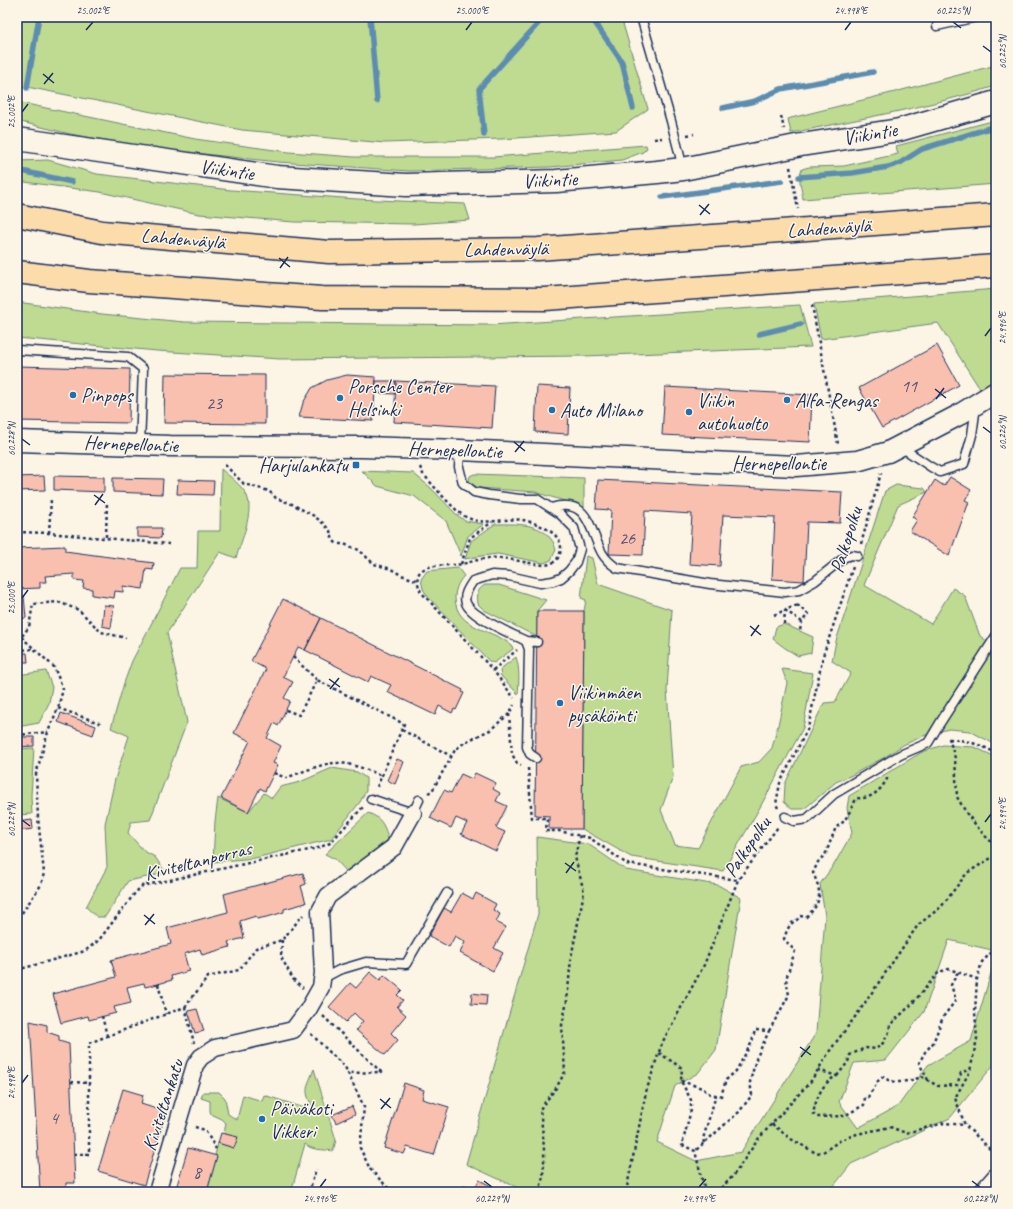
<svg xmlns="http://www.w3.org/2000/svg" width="1013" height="1209" font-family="Caveat,sans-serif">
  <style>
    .green { fill: #bfda91; stroke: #6d8478 }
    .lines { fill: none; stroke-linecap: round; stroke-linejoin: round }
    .stream { stroke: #5c8db1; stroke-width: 5.5 }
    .building { fill: #f9c0b0; stroke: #1b2f5e }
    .service-casing { stroke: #1b2f5e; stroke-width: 11 }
    .minor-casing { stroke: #1b2f5e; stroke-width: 19 }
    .tertiary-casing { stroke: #1b2f5e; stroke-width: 23 }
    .secondary-casing { stroke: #1b2f5e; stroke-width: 25 }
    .motorway-casing { stroke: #1b2f5e; stroke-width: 25 }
    .path { stroke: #1b2f5e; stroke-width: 2.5; stroke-dasharray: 3 3; stroke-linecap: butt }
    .service { stroke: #fcf5e5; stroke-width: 8 }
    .minor { stroke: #fcf5e5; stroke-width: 16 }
    .tertiary { stroke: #fcf5e5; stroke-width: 20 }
    .secondary { stroke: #fcf5e5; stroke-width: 22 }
    .motorway { stroke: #fddcac; stroke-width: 22 }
    .ticks { fill: none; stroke: #1b2f5e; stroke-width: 1.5 }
    .poi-dot { fill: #1f6fb2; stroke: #fcf5e5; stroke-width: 1.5 }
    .labels { text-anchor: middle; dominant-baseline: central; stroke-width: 3; stroke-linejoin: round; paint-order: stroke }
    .number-label { font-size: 18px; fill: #525372 }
    .street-label { font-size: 20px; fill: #1b2f5e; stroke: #fcf5e5 }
    .poi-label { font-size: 20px; fill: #1b2f5e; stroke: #fcf5e5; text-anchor: start }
    .neatline { fill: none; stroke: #1b2f5e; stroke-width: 1.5 }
    .ticks-label { font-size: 10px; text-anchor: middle; fill: #1b2f5e }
  </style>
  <rect width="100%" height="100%" fill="#fcf5e5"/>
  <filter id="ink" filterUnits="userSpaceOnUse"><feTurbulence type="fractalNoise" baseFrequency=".025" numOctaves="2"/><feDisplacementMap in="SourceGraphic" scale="8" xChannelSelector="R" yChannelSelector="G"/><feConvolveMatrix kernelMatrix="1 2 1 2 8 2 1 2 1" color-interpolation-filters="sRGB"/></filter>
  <g filter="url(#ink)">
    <path class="green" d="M17,17H621L648,109L616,131L502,139L385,143L242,130L17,85Z
      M996,65V86C929,107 859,119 791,133L788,119L791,118L891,93Z
      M17,102L195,139L289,152L354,157H493L646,145L647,148L643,152L622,160L551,167L409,171L278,162L157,149L70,134L17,121Z
      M996,120V184L803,199C802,190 797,177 802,169L809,167L844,166L898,154L896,146Z
      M48,160L97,174L231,190L357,199L465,204L470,220L414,224L294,222L199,214L100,192L17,181V161Z
      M996,289V380L980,389L938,323L821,339L814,304Z
      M17,302L102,314L184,322L491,325L800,305L811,347L585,356L280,359L157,351L17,338Z
      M221,469C229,476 243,486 247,496C254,512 241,542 236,558L220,552L167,633L187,722L150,820L131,822L128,833L144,851L155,857L166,873L128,881L105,917H97L86,907L107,867L105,824L115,779L129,736L111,728L124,683L132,661L180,568H197L198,531H220Z
      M362,471L413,473L431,488L456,514L465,521L484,524L468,536L461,556L446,521L414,496L377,486Z
      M474,474L584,478V507L535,492L479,488L473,485L469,481L470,476Z
      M896,485L924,488L927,492L898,505L864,585L931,624L953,588L965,596L980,636L996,648V745L970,731L949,729L926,735L903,745L885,757L852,775L836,782L804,809H792L784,802L785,784L824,703L835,702L851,673L832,661L836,641L885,491Z
      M495,524C513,524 539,522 551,539C554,542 555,547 556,550L551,560L544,563L498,554L481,556L465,559L471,541Z
      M586,556L592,558L598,584L672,610L667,690L673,777L661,810L675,845L698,848L741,767L759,762L772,748L778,725L787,683L782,669L813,673L803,728L759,809L723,871L631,857L582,829L584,611L586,600L581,598Z
      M458,568L464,576C458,582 455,590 455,598C456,630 495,629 512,646L513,649L494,663L489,661L428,597L423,589L421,579L427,571Z
      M485,585H499L546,600L537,611V637L484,610L478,604C477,595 477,589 485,585Z
      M784,624L813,637L811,653L798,656L785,648L773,639L776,627Z
      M516,657C520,669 519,682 518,694L501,676L500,671L503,667Z
      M46,671L52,687L49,703L39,723L17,727V675Z
      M943,745L974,747L996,757V951L949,940L924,1012L886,1060L854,1063L839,1102L858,1128L898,1106L928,1065L971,1041L996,956V1062L950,1118L851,1164L829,1192H527L466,1164L538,914L537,837L588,844L626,870L718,885L741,898L716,1050L698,1073L675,1086L657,1142L696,1161L741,1152L816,1033L825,916L820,884L835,863L852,833L847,808L849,796L922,752Z
      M34,748L31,796L32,814L17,815V749Z
      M332,768L357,772L366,778V791L360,802L331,839L255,858L213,862L215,821L218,798L248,812L264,793L272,798L280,787L300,782Z
      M368,813C381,817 386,827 388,840L348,873L335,859L325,854Z
      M314,1069L336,1140L333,1151C323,1149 312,1151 305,1144L291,1192H222L208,1188L217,1156L215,1155L218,1143L234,1148L237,1138L224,1134L226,1123L222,1119L211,1114L210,1111V1101L201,1098L203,1092H219L225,1098L228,1114L237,1120L243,1095L262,1101L264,1095L314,1111C304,1089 305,1092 314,1069Z"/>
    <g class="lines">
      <path class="stream" d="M370,17L377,101
        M591,17L622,62L633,108
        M27,88L39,17
        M723,108L755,101L781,89L873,72
        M484,135L479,89L544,17
        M17,170L72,182
        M799,177L852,173L888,167L900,163L922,149L996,126
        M662,197L782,181
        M759,334L801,324"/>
    </g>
    <path class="building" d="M937,345L959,385L882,428L859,388Z
      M17,366L130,369L129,423L17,421Z
      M165,374L265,375V424L164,423Z
      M347,375L376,377L373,421L299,417L303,403L312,388L327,380Z
      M376,381H396L395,394L375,393Z
      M396,381L495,386L492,428L394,422Z
      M537,386L570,388L568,434L535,432Z
      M665,387L812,395L810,442L662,435Z
      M44,476L45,490L17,491V477Z
      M54,476L104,477V492L54,490Z
      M950,477L971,490L965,500L969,502L949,556L910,531L917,520L912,517L935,480L944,486Z
      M113,478L163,479L162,494L113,492Z
      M178,480L214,481L213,495L177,494Z
      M598,480L842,492L840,523L807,522L804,581L772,579L775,517L723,515L720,566L689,564L692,514L645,511L643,555L609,554L611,510L596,509Z
      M137,528H162L161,538L137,537Z
      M65,546V551L154,563L153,570L146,569L143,589L123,586V592L115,591L114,598L92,595V589L83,588L84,581L74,580V574L45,576L46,582H40V588L17,589V548Z
      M24,596L26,618L17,619V597Z
      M283,599L321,618L305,650L298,647L283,677L293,682L284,698L290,701L278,726L274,723L267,738L281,746L273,763L278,765L265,791L260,788L248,812L221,798L250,741L234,733L266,669L251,661Z
      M104,605L114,606L111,628L102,626Z
      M537,611H584L582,829H549V816L535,815Z
      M321,618L463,690L462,692L464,693L456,710L454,709L452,713L439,706L435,715L387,692L391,685L371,676L368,682L305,650Z
      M17,653H27L28,662H17Z
      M61,713L96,726L93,735L58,722Z
      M17,737H34V746L17,747Z
      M397,759L404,762L395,784L387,780Z
      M475,773L496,783L493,789L500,793L496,801L507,806L496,828L505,832L496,851L461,834L467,823L456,818L451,828L430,818L444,790L451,793L461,774L472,779Z
      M32,820L33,829L17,831V822Z
      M303,873L306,884L301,886L306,903L284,909V912L271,916L257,919L256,916L240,921L244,938L228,942L230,947L202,955L200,949L184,954L189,971L171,976L172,980L158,984L145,987L144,983L127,987L131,1003L114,1007L116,1013L89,1020L88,1016L61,1023L53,994L116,977L111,960L171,944L167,928L228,912L224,894Z
      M462,893L473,899L476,893L496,904L493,910L500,914L496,922L506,927L494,948L503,953L493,971L460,953L465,942L455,936L449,947L429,936L444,908L451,912Z
      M370,972L380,980L384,975L402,990L397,995L403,1000L397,1007L406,1015L391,1033L398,1040L385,1055L356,1030L363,1021L359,1018L354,1013L346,1022L329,1007L350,983L356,988Z
      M472,993L487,995L486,1005L471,1004Z
      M197,1009L204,1031L195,1033L188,1011Z
      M30,1021L47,1025V1032L59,1036V1041L69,1044L75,1183H66V1192H40Z
      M404,1083L424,1090L422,1099L449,1107L434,1155L407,1147L404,1154L384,1148Z
      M123,1089L143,1095L141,1104L166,1112L144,1185L98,1171Z
      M352,1106L355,1114L336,1123L332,1115Z
      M221,1133L238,1137L234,1148L218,1143Z
      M188,1148L217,1156L208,1188L222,1192H175Z
      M479,1180L504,1192H461L464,1186L474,1190Z
      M292,1188L302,1191V1192H291Z"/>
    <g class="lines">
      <g class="service-casing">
        <path id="service" d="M641,17L671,121L683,168
          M937,26L977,17
          M17,350L128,357L143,369L140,445
          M901,447L931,467L940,472L964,464L972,435L976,406
          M460,451L459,467L463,483L474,492L489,495L520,499H537L560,514L574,528L580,549L576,562L569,571L561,578L553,581L540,583L509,576L492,575L473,581C469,587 463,595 466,603C471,617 512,634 526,641L529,649L527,747L530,754L536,758
          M551,508C589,497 589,529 602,553C606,560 611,564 617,568L710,584L785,592L799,590L815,581L845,557L852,555L857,556
          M526,641L537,642
          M371,799L413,813L419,800
          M785,817L794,821L807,819L834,794L900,755L928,743L940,723L996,636
          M322,979L339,970L366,962L406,964L447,893"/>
      </g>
      <g class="minor-casing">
        <path id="minor" d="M157,1192L195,1065L201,1057L215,1048L293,1030L308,1010L321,987L323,973L320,911L328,896L394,847L413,813
          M982,1192L996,1176"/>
      </g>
      <g class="tertiary-casing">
        <path id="tertiary" d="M17,441L170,446L362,447L460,450L796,466L857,461L888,452L957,416L996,392"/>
      </g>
      <g class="secondary-casing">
        <path id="secondary" d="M17,139L277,177L406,185L556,181L657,172L683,169L801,145L899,130L996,102"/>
      </g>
      <g class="motorway-casing">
        <path id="motorway" d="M17,215L102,232L329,252L538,249L996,215
          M17,272L89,281L322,298L545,299L996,266"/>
      </g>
      <path class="path" d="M781,116L784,129
        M687,135L694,134
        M654,139L662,138
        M790,167L798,209
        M812,305L838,444
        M225,465L244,484L269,491L276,498L292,504L314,516L324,524L330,531L333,540L337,544H344L359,550L374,564L391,569L401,575L418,581
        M420,467L423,474C434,486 453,510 466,517C485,527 504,517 523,520C538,523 569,535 559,556C556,562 551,564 545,565C529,564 514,559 499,558C485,557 475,561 462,564C443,567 406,560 421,592L493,670L514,698
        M17,532L49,533L169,544
        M49,533L51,499
        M106,537L107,501
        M861,544L881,473
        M461,564L470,538L492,522
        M774,615L785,610L802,622L808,614L796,604
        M784,624L785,610L798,605
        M800,630L802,622
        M17,633L54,667L63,689L58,708L48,732L36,774L38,818L44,873L41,885L17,920
        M22,636L29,627L33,604L58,602L79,610L101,632L126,638
        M17,650L34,649
        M293,657L317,680
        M493,670L517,650
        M58,708L102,724
        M286,710L299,715L317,680L404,724L376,789
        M509,714L512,754L517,763L521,765
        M402,730L451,756
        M17,735L48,732
        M949,738L955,758L957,797L967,814L984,835L996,846
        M949,739C967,740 981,745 996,753
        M528,768L532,818H547L546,831H559L590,838L627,864L738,880
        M274,773L286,778C299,773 321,764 334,763C348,762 369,770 382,776
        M428,793L432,791L455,750L465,742L490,730L509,714L514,705
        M778,808L776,804L780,783L808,728L823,656L853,567
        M282,940L281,957L293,979L303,988
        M996,948L982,962L977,979L975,1012L977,1039L970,1071L955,1098L965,1125L996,1155
        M17,970L85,951L99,940L135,893L142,886L318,848L330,843L363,807
        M158,984L166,1014
        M185,1007L208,977L239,970L256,948L282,940L303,915
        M102,1016L107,1036
        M323,1016L381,1072L347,1073
        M769,1031L789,995L786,979L795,951L784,939C786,933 788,927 792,923C795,921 798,920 800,916L806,917C822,903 822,892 813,873L818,862L826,853L836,827C847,823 851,806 857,798C871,800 881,790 887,779V778
        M311,1034L345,1067L364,1107L360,1148L370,1169L392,1192
        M659,1053L682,1068L681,1081L691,1100V1110L682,1145L695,1151L704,1187L708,1192
        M818,1070L837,1076C822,1082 816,1099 813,1114L817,1117L844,1116L864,1105L865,1097H868L878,1081L883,1077C895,1086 908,1081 922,1077L938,1086L957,1085L961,1073L970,1069
        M837,1076L848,1062L850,1055L865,1048L876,1049L883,1043L889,1032L890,1025L912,1004L939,972L949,969L977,979
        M928,1080L919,1063L925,1052L933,1043L943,1017L956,1000L951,985L958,972
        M681,1081L702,1088L710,1094L721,1096L726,1080L736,1071L752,1042L755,1030L769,1031L756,1059L750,1082L752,1095L739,1112L695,1151
        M71,1082L89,1083
        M772,1124L791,1139L816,1153L823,1152L841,1140L857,1134L890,1127L906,1133L944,1123L965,1125
        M195,1127L205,1130L216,1149
        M704,1143L703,1139L716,1095
        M74,1154H89V1043L185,1007L194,1043
        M309,1192L316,1169
        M539,1192C548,1165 543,1137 540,1109L556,1088L565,1072L562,1025L567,1001L571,958L584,892L575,857L580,835
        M626,1192L646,1092L662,1043L704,965L738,880L778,827
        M717,1192L733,1176L759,1138L811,1081L831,1049L858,1013L918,925L941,907L967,873L996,855"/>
      <use href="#service" class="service"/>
      <use href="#minor" class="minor"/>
      <use href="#tertiary" class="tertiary"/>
      <use href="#secondary" class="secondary"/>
      <use href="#motorway" class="motorway"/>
    </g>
  </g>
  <path class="ticks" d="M953,22L961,28M86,30L93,22M466,30L472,22M845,30L851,22M983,46L991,52M43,74L54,83M44,84L53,73M22,112L28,104M699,205L710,214M700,215L709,204M279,258L290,267M280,268L288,257M985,336L991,328M935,389L946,398M936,399L944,388M983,427L991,433M22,439L30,445M514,442L525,451M515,452L524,441M94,495L105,503M95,505L103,494M22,598L28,590M750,626L761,635M751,636L759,625M329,679L340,687M330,689L339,678M22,820L30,826M985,822L991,814M565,863L576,871M566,873L574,862M144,915L155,924M145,925L154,914M800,1047L811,1055M801,1057L810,1046M22,1083L28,1075M380,1099L391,1108M381,1109L390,1098M484,1181L492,1187M972,1181L980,1187M320,1187L326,1179M699,1187L706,1179"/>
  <g class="poi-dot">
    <circle cx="73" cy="395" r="4"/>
    <circle cx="340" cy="398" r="4"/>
    <circle cx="787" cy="400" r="4"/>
    <circle cx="552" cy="410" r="4"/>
    <circle cx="689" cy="412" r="4"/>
    <rect x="352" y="461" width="8" height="8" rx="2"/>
    <circle cx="560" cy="703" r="4"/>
    <circle cx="262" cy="1119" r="4"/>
  </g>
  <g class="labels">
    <g class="number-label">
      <text x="909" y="386">11</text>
      <text x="214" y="403">23</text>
      <text x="627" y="538">26</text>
      <text x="54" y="1118">4</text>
      <text x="197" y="1172">8</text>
    </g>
    <g class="street-label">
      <text transform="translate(870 134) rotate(-10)">Viikintie</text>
      <text transform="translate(227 170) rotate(8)">Viikintie</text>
      <text transform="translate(550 180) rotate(-3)">Viikintie</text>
      <text transform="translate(829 228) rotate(-4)">Lahdenväylä</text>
      <text transform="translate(183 239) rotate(5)">Lahdenväylä</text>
      <text transform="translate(506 249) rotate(-1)">Lahdenväylä</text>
      <text transform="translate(131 444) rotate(2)">Hernepellontie</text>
      <text transform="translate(455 450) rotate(2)">Hernepellontie</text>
      <text x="779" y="463">Hernepellontie</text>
      <text transform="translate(846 540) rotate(-73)">Palkopolku</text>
      <text transform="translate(747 847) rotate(-56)">Palkopolku</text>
      <text transform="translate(198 861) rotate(-14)">Kiviteltanporras</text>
      <text transform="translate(163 1105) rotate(-72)">Kiviteltankatu</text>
    </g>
    <g class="poi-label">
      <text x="348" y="386">Porsche Center<tspan x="348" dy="23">Helsinki</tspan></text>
      <text x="81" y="395">Pinpops</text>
      <text x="697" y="400">Viikin<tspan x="697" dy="23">autohuolto</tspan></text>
      <text x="795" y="400">Alfa-Rengas</text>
      <text x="560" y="410">Auto Milano</text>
      <text x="348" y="465" text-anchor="end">Harjulankatu</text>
      <text x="568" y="692">Viikinmäen<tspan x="568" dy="23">pysäköinti</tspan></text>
      <text x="270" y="1108">Päiväkoti<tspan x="270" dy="23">Vikkeri</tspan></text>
    </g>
  </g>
  <rect width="1013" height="1209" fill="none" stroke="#fcf5e5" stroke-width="44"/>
  <rect x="22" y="22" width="969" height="1165" class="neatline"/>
  <g class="ticks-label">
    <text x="93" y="14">25.002°E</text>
    <text x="472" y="14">25.000°E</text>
    <text x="851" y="14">24.998°E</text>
    <text x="953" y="14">60.225°N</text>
    <text transform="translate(1002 52) rotate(-90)" y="4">60.225°N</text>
    <text transform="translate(11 112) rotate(-90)" y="4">25.002°E</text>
    <text transform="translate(1002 328) rotate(-90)" y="4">24.996°E</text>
    <text transform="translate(1002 433) rotate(-90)" y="4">60.226°N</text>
    <text transform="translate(11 439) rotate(-90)" y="4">60.228°N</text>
    <text transform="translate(11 598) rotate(-90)" y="4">25.000°E</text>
    <text transform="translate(1002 814) rotate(-90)" y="4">24.994°E</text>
    <text transform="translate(11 820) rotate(-90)" y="4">60.229°N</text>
    <text transform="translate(11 1083) rotate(-90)" y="4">24.998°E</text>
    <text x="320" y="1202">24.996°E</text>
    <text x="492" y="1202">60.229°N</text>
    <text x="699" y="1202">24.994°E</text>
    <text x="980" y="1202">60.228°N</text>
  </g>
</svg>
